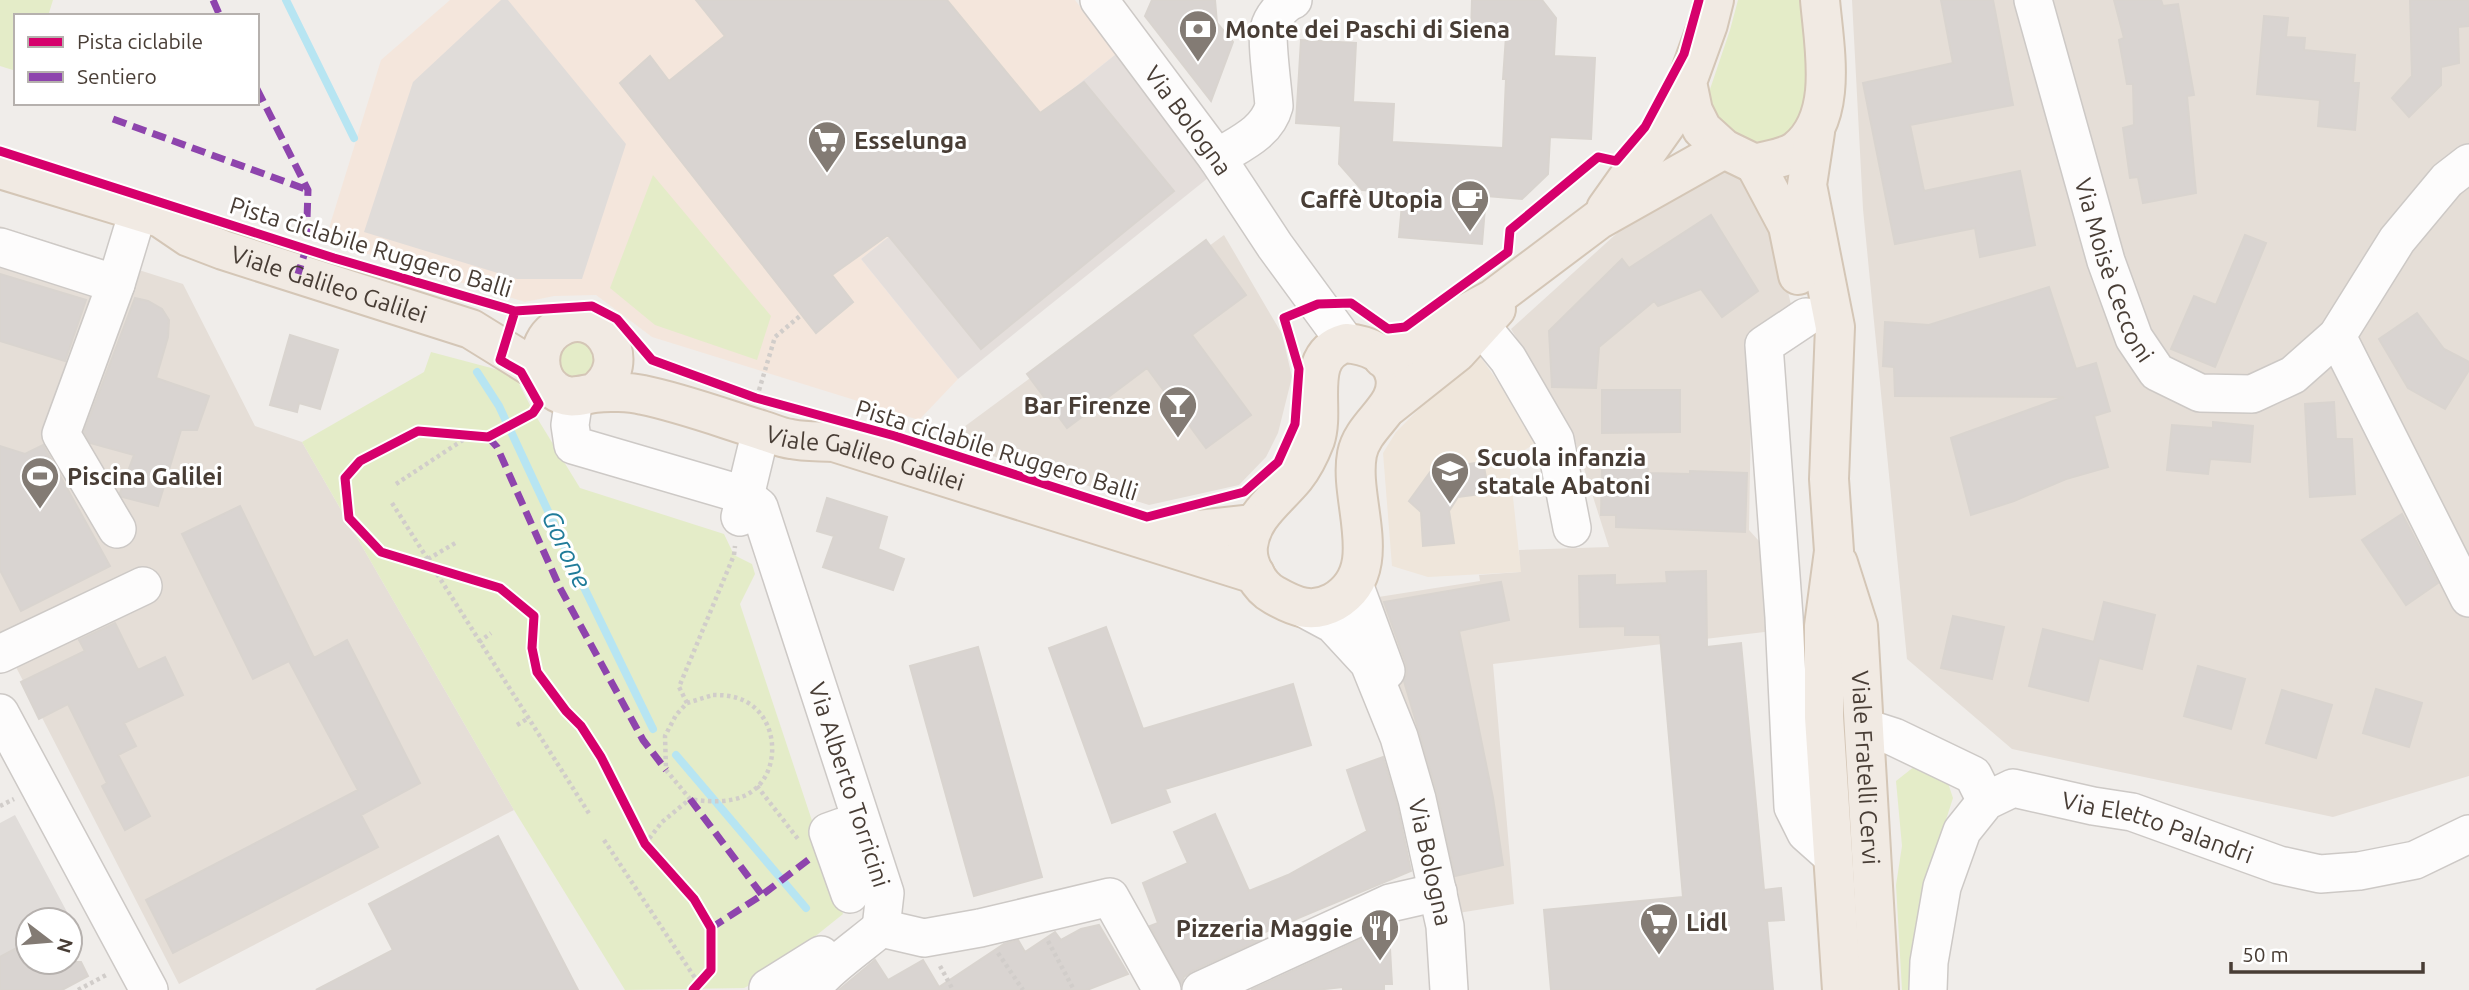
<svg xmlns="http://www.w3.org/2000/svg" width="2469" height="990" font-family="Ubuntu,sans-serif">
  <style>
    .residential { fill: #e5ded7 }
    .commercial { fill: #f4e6dc }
    .industrial { fill: #e4dedb }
    .education { fill: #efe6db }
    .green { fill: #e4ecc8 }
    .parking { fill: #e0dcd9 }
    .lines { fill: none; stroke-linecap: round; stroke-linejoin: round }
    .stream { stroke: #b7e5f2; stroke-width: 8 }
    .building { fill: #d9d4d1; stroke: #d9d4cf; stroke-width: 2 }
    .minor-casing { stroke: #cdc9c6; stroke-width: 40 }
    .major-casing { stroke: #d4c6b6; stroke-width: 42 }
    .path { stroke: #d1cdca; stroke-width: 4.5; stroke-dasharray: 3.5 3.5; stroke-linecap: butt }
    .minor { stroke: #fdfcfc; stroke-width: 37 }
    .major { stroke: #f1eae3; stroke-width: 38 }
    .quiet { stroke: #8e44ad; stroke-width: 7; stroke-dasharray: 14 7; stroke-linecap: butt }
    .cycleway-casing { stroke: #fff; stroke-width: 13 }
    .cycleway { stroke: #d6006c; stroke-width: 9 }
    .labels { text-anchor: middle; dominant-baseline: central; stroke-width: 6; stroke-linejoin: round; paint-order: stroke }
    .poi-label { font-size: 24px; font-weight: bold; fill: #483d35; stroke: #fff; text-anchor: start }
    .street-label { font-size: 24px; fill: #483d35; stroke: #fff }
    .water-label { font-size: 26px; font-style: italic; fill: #217c9a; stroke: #fff }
  </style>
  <rect width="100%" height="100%" fill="#f0edea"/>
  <path class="residential" d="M1852,0H2469V776L2333,817L2012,749L1907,659L1863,209Z
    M1704,172H1735L1758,187L1770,214L1792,309L1752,350L1749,530L1768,551L1773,631L1493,664L1514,904L1452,914L1372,598L1480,581L1479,575L1520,572L1519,550L1609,547L1572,431L1511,329L1636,216Z
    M0,226L183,284L255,426L302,442L514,810L179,984L0,636Z
    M1224,235L1282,334L1292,377L1278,433L1266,457L1239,485L1149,505L945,441Z"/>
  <path class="commercial" d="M450,0H1075L1116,54L861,259L958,379L919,420L652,337L596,295L554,296L525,302L325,241L381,60Z"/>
  <path class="industrial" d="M1116,54L1208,178L958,379L861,259Z"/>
  <path class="education" d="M1480,356L1539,441L1509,460L1521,572L1428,577L1392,566L1383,453L1396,432L1441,387Z"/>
  <path class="green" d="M0,0H53L48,16H16V71L0,66Z
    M1738,0H1802L1808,97L1798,125C1789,130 1778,139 1768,141C1736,146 1721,126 1706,101L1730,30Z
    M653,175L771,316L757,360L655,325L610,288Z
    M581,337L598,358L584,380L564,377L554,354L557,347Z
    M431,352L514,374L534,413L580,488L724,534L734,555L752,564L755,574L740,604L843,914L762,979L744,988L625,990L514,810L302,442L424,372Z
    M1915,766L1946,777L1953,798L1933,860L1915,990H1902L1896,885L1902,846L1896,781Z"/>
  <path class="parking" d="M501,0H508L626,144L582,279H517L364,232L413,82Z
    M15,815L74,925L70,927V920H28V950L0,964V823Z"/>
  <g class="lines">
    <path class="stream" d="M286,0L354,138
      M477,372L499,406L575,569L653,729
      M676,755L806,908"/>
  </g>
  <path class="building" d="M696,0H947L1040,113L1084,82L1174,191L981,349L888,235L832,275L853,302L816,333L620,83L650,56L669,81L725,36Z
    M1152,0H1215L1217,23L1233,42L1211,101L1145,16Z
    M1472,0H1542L1556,18L1554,56L1595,58L1591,139L1550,137L1548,174L1522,199L1486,196L1482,244L1399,237L1403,193L1362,190L1339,164L1341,126L1296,123L1301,40L1356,43L1353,102L1394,104L1392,142L1503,148L1506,79H1503L1506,36L1471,35Z
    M1941,0H1993L2013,105L1910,125L1924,191L2020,171L2035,245L1980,257L1975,228L1895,244L1863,83L1953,63Z
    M2114,0H2161L2163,6L2178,4L2194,95L2187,96L2196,193L2143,203L2138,177L2130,178L2123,128L2134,125L2133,84H2127L2119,40L2124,38Z
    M2410,0H2469V26L2458,27L2459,63L2441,67V85L2409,117L2392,98L2412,76Z
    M2264,16L2288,18L2286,37L2305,38L2304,50L2355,55L2353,83H2359L2355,130L2318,126L2320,100L2257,94Z
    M1711,215L1758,291L1722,317L1701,289L1658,306L1654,301L1599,347L1596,388L1552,387L1549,331L1622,259L1629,268Z
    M2245,235L2266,243L2215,367L2171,349L2194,296L2216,305Z
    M1206,240L1246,295L1192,335L1251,415L1206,448L1147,368L1067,428L1027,374Z
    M0,274L86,300L65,361L0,341Z
    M2049,287L2076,369L2096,363L2110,411L2094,416L2108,467L2066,479L2014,501L1971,515L1951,438L2064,397L1895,396L1894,367L1883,366L1885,322L1929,325Z
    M135,298L148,301L162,309L169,320L168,337L156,378L209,396L197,430H181L158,506L122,497L120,493L134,455L90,443L84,432Z
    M2417,313L2444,349L2469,362V370L2445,409L2408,388L2379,339Z
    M290,335L338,350L320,409L299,403L297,412L270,405Z
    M1602,390H1680V432L1602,433Z
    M2334,402L2336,439H2352L2355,494L2310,497L2305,404Z
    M2213,422L2253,426L2250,462L2210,459L2208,474L2167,470L2172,425L2213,428Z
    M43,445L110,566L21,611L0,570V446L25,454Z
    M1439,460L1449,467L1483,462L1489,493L1458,497L1449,511L1454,543L1423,546L1421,512L1409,501Z
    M1602,467L1648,469L1647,473L1690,474V471L1747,473L1745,532L1616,527V515H1601Z
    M827,498L887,517L878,549L904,559L893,590L823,567L834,536L817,531Z
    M240,506L314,658L347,640L420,783L361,815L378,847L173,953L146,900L358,790L289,661L253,679L182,534Z
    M2402,514L2438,583L2406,605L2362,540Z
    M1706,571L1707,647L1741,643L1764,890L1781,888L1784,920L1767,921L1773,990H1551L1544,910L1683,897L1660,635H1625V626L1580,627L1579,576L1615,575V585L1667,583L1666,572Z
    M1501,582L1509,620L1459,631L1493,798L1503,865L1455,876L1437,793L1404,681L1407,674L1406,664L1384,602Z
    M2104,602L2155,615L2142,669L2099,658L2088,701L2029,686L2043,629L2094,642Z
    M1953,616L2004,627L1992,679L1941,668Z
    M115,623L138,670L165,657L183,695L124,723L136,746L118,755L150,816L125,830L102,786L107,783L68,704L39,719L21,682L85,651L79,640Z
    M1106,627L1143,729L1293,684L1311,745L1165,789L1170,802L1112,823L1049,648Z
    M978,647L1042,877L974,896L910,666Z
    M2198,666L2245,679L2231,729L2184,716Z
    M2376,689L2422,703L2409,747L2363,733Z
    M2282,690L2332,705L2316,758L2266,743Z
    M1383,757L1397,804L1411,871L1246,940L1262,939L1192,971L1184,977L1181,984L1150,926L1158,923L1143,883L1188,863L1174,832L1215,814L1249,891L1288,875L1367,831L1347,770Z
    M498,836L578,990H316L393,950L369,904Z
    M1099,925L1128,974L1087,990H839L875,960L888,980L923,960L939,987L1004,944L1018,940L1025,952L1055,932L1061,940L1081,929Z
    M1389,931L1392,984H1384V990H1343V987L1316,990H1251L1377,932Z
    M28,942V962H81L88,976L62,990H0V957Z"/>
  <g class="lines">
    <g class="minor-casing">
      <g id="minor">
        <path id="s1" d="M1099,0L1217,158L1275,246L1346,343"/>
        <path id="s2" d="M2033,0L2106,261L2134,338L2157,372L2200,393L2252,394L2293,375L2337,336L2397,240L2447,180L2469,163"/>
        <path d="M1217,158C1239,144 1267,133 1274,106C1273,90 1266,41 1269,29C1272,17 1283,4 1293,0"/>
        <path d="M0,247L116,284L133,228"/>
        <path d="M116,284L61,434L117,529"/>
        <path d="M1806,317L1764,345L1784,617L1793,807L1806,833L1833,857"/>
        <path d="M1481,326L1508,359L1555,440L1572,528"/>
        <path d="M2337,336L2469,598"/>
        <path id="s3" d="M574,398L570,425L573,445L744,495L759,507L885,893L881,928"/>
        <path d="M740,517L761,430"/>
        <path d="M1354,584L1386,671"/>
        <path id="s4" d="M1305,609L1333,624L1369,663L1399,737L1417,799L1445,926L1449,990"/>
        <path d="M0,654L143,586"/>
        <path d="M0,713L149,990"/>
        <path d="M1866,728L1894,737L1973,775L1986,801"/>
        <path d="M842,827L828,832L850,894"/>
        <path d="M881,928L924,938L980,928L1110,897L1162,990"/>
        <path d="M768,988L821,955L825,966"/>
        <path d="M810,990C830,966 857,948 881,928"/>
        <path d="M1201,990L1390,903L1438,892"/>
        <path id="s5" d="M1928,990L1929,962L1942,887L1962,831L1986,801L2013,788L2093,806L2132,812L2279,865L2320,874L2359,871L2415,860L2469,834"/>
      </g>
    </g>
    <g class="major-casing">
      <g id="major">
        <path d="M1714,0L1708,24L1687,82L1693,111L1702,129L1724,149L1755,164C1768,160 1787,158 1797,150C1839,117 1824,47 1820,0"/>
        <path d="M1815,132L1807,185L1835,327L1829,479L1834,551L1824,626V717L1842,990"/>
        <path d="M1755,164L1788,226L1798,275"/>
        <path id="s6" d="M0,169L161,218L189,237L223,250L471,329L542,373"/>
        <path d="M1606,209L1667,123L1687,82"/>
        <path d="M1346,343C1366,345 1390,353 1395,376C1402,407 1363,423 1357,454C1348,502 1388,571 1334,602C1312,614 1295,607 1274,595C1259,587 1246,564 1248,546C1251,516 1277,499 1295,477C1303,467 1310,453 1315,440C1326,407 1302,355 1346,343Z"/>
        <path d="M1383,358L1493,299L1598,220L1724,149"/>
        <path id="s7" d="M594,393C640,361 595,300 555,330C536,344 535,375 554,390C569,401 580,395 595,393C608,391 630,392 643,395C682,403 722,418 761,430C771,433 781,438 791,439C805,442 820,441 834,442L1255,574"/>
        <path d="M1389,406L1457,352L1496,309"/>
        <path d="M1151,535L1254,524"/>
        <path id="s8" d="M1838,563L1858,626L1879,990"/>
      </g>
    </g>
    <path class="path" d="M757,397L775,337L801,315
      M396,484L472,434
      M392,503L590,815
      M428,559L457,542
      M479,642L491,633
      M713,695C726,695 738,696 750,704C781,725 780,780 744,796C729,803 706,802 690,799L666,770L665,736L676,715L687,703Z
      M687,703L679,687L734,555L735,546
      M517,725L527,719
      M757,786L798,839
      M0,806L14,799
      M604,840L703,990
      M645,844L662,822L690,799
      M1048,941L1074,990
      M998,953L1023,990
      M940,966L953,990
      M78,990L108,974"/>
    <use href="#minor" class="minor"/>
    <use href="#major" class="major"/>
    <path class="quiet" d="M213,0L220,16
      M257,89L308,190L306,249L298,274
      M113,119L308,190
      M488,437L497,447L560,588L643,740L666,770
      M690,799L762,895
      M711,928L762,895L812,857"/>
    <g class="cycleway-casing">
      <path id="cycleway" d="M0,151L334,258L515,311L592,306L617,319L652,360L756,398L895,436L1147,517L1244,492L1278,462L1295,424L1299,369L1284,318L1318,304L1351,303L1388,329L1405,327L1508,252L1510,230L1598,157L1616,161L1645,127L1684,54L1699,0
        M515,311L500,360L521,372L539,404L533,413L488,437L418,431L360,461L345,478L349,518L381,552L500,588L534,616L532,648L537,672L566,711L581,726L601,757L645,844L694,899L711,928V970L693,990"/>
    </g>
    <use href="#cycleway" class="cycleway"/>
  </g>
  <defs>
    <g id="bank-pin" transform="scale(2.0125)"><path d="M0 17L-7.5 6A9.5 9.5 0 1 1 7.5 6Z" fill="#837b74" stroke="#fff"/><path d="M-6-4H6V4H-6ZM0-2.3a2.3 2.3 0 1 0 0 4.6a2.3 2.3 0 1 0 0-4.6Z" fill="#fff"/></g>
    <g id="supermarket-pin" transform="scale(2.0125)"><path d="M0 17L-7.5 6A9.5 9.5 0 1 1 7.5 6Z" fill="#837b74" stroke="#fff"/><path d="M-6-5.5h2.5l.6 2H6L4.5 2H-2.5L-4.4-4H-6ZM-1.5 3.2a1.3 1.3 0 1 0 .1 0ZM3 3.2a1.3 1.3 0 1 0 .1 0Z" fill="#fff"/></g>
    <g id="cafe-pin" transform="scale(2.0125)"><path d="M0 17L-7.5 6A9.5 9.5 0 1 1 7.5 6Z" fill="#837b74" stroke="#fff"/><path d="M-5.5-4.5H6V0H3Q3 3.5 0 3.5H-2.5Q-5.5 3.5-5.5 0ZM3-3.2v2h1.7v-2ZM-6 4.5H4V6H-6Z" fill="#fff"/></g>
    <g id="bar-pin" transform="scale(2.0125)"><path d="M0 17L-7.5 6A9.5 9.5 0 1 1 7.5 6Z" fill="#837b74" stroke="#fff"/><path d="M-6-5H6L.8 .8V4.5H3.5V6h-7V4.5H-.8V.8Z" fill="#fff"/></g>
    <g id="school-pin" transform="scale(2.0125)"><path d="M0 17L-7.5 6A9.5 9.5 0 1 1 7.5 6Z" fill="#837b74" stroke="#fff"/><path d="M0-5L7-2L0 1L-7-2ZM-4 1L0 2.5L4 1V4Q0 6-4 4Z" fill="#fff"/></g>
    <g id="stadium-pin" transform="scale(2.0125)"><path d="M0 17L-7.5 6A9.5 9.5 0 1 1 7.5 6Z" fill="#837b74" stroke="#fff"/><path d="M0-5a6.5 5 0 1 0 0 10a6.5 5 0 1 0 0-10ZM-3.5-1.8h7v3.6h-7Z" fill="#fff"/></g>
    <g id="restaurant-pin" transform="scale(2.0125)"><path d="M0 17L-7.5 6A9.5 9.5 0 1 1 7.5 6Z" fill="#837b74" stroke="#fff"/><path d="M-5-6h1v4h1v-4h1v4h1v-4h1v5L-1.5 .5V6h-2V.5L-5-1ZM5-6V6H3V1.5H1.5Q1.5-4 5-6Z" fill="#fff"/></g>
  </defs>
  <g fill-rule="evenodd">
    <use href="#bank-pin" x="1198" y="29"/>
    <use href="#supermarket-pin" x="827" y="140"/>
    <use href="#cafe-pin" x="1470" y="199"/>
    <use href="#bar-pin" x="1178" y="405"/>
    <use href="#school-pin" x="1450" y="471"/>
    <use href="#stadium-pin" x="40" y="476"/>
    <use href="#supermarket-pin" x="1659" y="922"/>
    <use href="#restaurant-pin" x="1380" y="928"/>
  </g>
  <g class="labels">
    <g class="poi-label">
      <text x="1225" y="29">Monte dei Paschi di Siena</text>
      <text x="854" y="140">Esselunga</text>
      <text x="1443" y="199" text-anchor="end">Caffè Utopia</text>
      <text x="1151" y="405" text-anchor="end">Bar Firenze</text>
      <text x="1477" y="457">Scuola infanzia<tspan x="1477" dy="28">statale Abatoni</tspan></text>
      <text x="67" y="476">Piscina Galilei</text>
      <text x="1686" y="922">Lidl</text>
      <text x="1353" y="928" text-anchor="end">Pizzeria Maggie</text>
    </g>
    <g class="street-label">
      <text stroke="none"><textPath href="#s1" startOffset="150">Via Bologna</textPath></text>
      <text transform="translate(371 247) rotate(17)">Pista ciclabile Ruggero Balli</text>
      <text stroke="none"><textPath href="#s2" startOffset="282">Via Moisè Cecconi</textPath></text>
      <text stroke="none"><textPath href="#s6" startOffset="350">Viale Galileo Galilei</textPath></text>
      <text transform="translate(997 450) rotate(17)">Pista ciclabile Ruggero Balli</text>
      <text stroke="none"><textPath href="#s7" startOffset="513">Viale Galileo Galilei</textPath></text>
      <text stroke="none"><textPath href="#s8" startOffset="208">Viale Fratelli Cervi</textPath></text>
      <text stroke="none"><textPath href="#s3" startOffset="537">Via Alberto Torricini</textPath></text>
      <text stroke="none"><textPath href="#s5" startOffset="382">Via Eletto Palandri</textPath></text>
      <text stroke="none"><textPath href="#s4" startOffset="294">Via Bologna</textPath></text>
    </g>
    <g class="water-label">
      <text transform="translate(567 549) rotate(65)">Gorone</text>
    </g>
  </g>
  <rect x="14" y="14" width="245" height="91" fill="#ffffff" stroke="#b6b1ae" stroke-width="2"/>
  <rect x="28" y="37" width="35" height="10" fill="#d6006c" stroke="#b6b1ae" stroke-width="2"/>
  <text x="77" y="49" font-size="21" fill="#483d35">Pista ciclabile</text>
  <rect x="28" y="72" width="35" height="10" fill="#8e44ad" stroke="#b6b1ae" stroke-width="2"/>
  <text x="77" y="84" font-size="21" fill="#483d35">Sentiero</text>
  <g transform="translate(49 941) rotate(106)"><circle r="33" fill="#ffffff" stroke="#b6b1ae" stroke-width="2"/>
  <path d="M0-5L12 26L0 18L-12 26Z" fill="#837b74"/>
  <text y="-10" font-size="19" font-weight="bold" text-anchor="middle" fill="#483d35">N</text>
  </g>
  <path d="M2231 962v10h192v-10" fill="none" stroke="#483d35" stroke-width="3.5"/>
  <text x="2242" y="962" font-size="21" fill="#483d35" stroke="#ffffff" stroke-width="5" paint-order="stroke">50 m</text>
</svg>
